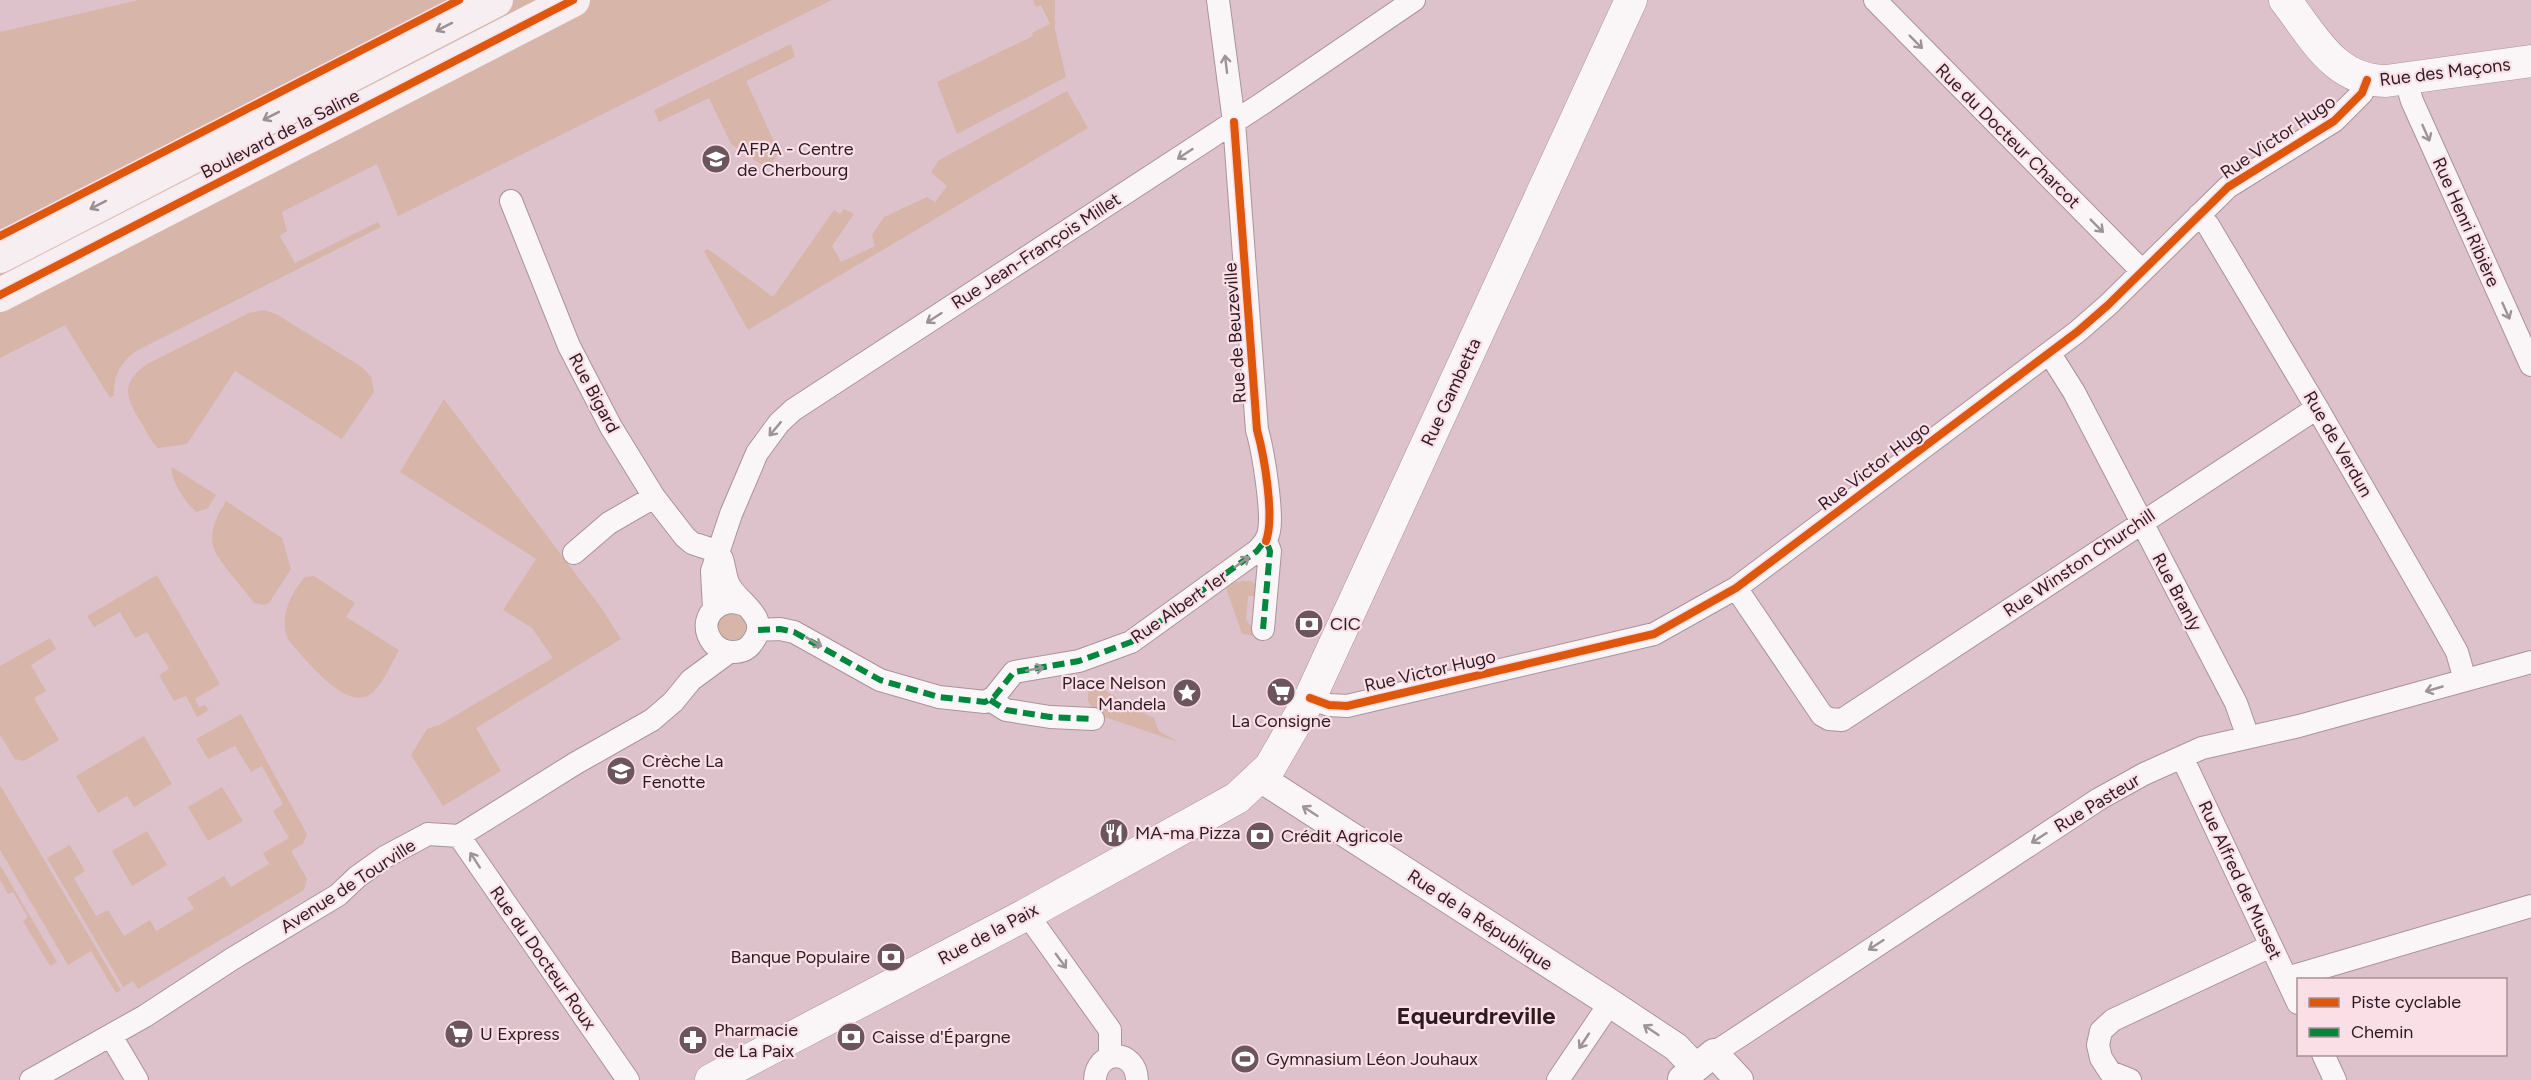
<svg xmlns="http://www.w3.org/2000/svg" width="2531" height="1080" font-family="Figtree,sans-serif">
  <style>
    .green { fill: #d7b5a9 }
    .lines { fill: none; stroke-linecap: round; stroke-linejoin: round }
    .minor-casing { stroke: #a9939b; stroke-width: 24 }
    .tertiary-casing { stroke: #a9939b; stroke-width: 30 }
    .secondary-casing { stroke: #a9939b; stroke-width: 33 }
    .primary-casing { stroke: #f0e4e8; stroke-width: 34 }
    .minor { stroke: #faf6f7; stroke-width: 22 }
    .tertiary { stroke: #faf6f7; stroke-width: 28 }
    .secondary { stroke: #faf6f7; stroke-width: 32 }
    .primary { stroke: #f6eef0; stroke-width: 33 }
    .quiet { stroke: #00873e; stroke-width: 6; stroke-dasharray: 12 6; stroke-linecap: butt }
    .cycleway-casing { stroke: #fadfe7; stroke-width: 11 }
    .cycleway { stroke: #df560d; stroke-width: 8 }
    .oneway { stroke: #9c8f93 }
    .oneway2 { stroke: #9e9397 }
    .labels { text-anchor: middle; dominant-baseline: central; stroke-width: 4.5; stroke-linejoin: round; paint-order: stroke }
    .street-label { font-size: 18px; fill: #2e1b22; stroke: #fadfe7 }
    .poi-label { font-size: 18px; fill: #2e1b22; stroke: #fadfe7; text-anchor: start }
    .district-label { font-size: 24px; font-weight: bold; fill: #2e1b22; stroke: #fadfe7 }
  </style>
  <rect width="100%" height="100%" fill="#dec2cb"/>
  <path class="green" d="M139,0H832L398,216L377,164L282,212L287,231L280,236L295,263L378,222L381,227L136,351C120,363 114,375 114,395L110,398L65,325L0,358V32Z
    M1033,0H1055V30L1066,77L957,134L937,82L1033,36L1032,33L1050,24L1041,5L1036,7Z
    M791,44L795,57L746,81L779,152L768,169L731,144L709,98L659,122L654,110Z
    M1067,91L1088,128L748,330L704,251L708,249L773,297L834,210L840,214L844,209L854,214L832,246L841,262L875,246L872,235L884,217L927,197L935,202L947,186L931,172L939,160Z
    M264,310L276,314L362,367L371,377L374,392L342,439L235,371L187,444L158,448C151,442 147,432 142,424C127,399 118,385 147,364L249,313Z
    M444,399L602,609L621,639L476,728L501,771L443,806L411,755L427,729L441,724L553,658L532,628L503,610L536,559L400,472Z
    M172,467L216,495L208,508L197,512C188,507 168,476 172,467Z
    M226,501L282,538L291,569L269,603L264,605L254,603C245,590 216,559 213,546C209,530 218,514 226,501Z
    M157,575L220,684L195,699L199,707L205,705L209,710L197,717L186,696L174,701L159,675L169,669L147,632L135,638L120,612L94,627L87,616Z
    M314,576L355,603L346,617L399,650C392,663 385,679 375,690C350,719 305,658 289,641C278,620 290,593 305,577Z
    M1243,581H1251L1257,586L1255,596H1248L1246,619L1257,636L1242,634L1226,588L1236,582Z
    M718 626a14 14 0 1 1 28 0a14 14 0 1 1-28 0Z
    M50,638L56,649L31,665L46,691L34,698L59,740L24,761L15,759L0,735V666Z
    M1100,687L1131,707L1154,718L1159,731L1178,742L1096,714L1088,701V691Z
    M241,714L307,834L303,844L291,851L307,879L304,890L138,989L133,981L123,987L47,858L70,845L85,871L74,878L96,916L108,910L124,936L150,920L156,931L194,909L187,898L224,876L231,887L269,864L263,853L289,838L273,811L283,804L262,766L251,772L235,746L208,759L196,739Z
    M144,736L172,784L134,807L127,796L98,813L76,776Z
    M0,785L121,990L116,993L91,951L68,965L0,850Z
    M222,787L243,821L208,841L188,807Z
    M147,831L167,865L132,886L112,851Z
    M0,865L57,962L50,966L23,921L28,917L13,892L8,894L0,880Z"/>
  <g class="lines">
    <g class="minor-casing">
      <path id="minor" d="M1875,0L2142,271
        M2405,78L2412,101L2531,365
        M511,201L569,346L611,427L654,497L685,537L692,543L719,552
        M2199,215L2208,225L2317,408L2438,618L2457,652L2465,680
        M2050,354L2074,392L2236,703L2248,737
        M574,553L609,523L654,497
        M722,559C725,568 725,577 729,585C739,604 772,617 752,643C748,649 741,652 733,652C725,652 718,649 713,643C694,619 721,592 747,606
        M1736,588L1822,715L1829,719L1842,720L2317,408
        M714,609L712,571L731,514L757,453L779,423L793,410L1263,103L1414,0
        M1263,629L1270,551L1266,541
        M758,630L780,629L794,632L880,680L939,697L985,702L994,697L1014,672L1079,661L1131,642L1257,551C1263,545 1268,539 1269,531C1273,512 1263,450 1257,430L1234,122L1218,0
        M1310,698L1329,705L1347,706L1654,634L1736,588L2077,332L2108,305L2228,187L2334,121L2362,93L2367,80
        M990,700L1006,710L1050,717L1093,719
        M2182,757L2298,1003
        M459,836L628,1080
        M1027,914L1110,1030V1057
        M2287,978L2531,906
        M111,1036L137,1080
        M1714,1053L2099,799L2144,774L2202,748L2299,726L2531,662
        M2323,1054L2335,1080
        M31,1080L145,1016L232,959L338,895L357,877L385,857L428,834L459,836L576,763L652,720L673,702L691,680L729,652
        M1095,1080C1096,1049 1136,1048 1137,1080
        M1558,1080L1610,1003
        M2130,1080L2110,1072L2101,1058L2098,1045L2101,1031L2113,1020L2271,946"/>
    </g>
    <g class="tertiary-casing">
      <path id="tertiary" d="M1260,778L1610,1003L1676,1047L1695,1067
        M1682,1079L1714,1053L1739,1080"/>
    </g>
    <g class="secondary-casing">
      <path id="secondary" d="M2285,0C2314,37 2334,81 2386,81L2531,61
        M711,1080L1027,914L1237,798L1270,767L1310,698L1631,0"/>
    </g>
    <g class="primary-casing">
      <path id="primary" d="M0,256L496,0
        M0,295L573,0"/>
    </g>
    <use href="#minor" class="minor"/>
    <use href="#tertiary" class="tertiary"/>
    <use href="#secondary" class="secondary"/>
    <use href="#primary" class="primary"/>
    <path class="quiet" d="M1263,629L1270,551L1266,541
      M758,630L780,629L794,632L880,680L939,697L985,702L994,697L1014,672L1079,661L1131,642L1257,551L1267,538
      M990,700L1006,710L1050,717L1093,719"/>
    <g class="cycleway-casing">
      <path id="cycleway" d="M1234,122L1257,430C1264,455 1275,517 1266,541
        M0,236L459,0
        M0,295L573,0
        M1310,698L1329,705L1347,706L1654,634L1736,588L2077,332L2108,305L2228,187L2334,121L2362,93L2367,80"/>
    </g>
    <use href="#cycleway" class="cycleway"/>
  </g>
  <defs><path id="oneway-shaft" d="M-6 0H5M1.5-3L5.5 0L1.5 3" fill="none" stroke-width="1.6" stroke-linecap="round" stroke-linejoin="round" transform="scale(1.5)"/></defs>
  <g class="oneway">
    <use href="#oneway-shaft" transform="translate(444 27) rotate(153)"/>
    <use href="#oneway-shaft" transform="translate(271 116) rotate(153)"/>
    <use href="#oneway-shaft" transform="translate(98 205) rotate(153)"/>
  </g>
  <g class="oneway2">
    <use href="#oneway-shaft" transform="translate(1916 42) rotate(45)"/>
    <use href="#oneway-shaft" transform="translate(1226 64) rotate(-97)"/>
    <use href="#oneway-shaft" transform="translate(2426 133) rotate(66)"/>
    <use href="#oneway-shaft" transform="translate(1185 154) rotate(147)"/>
    <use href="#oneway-shaft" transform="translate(2097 226) rotate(45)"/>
    <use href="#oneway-shaft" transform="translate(2506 311) rotate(66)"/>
    <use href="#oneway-shaft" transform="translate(934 318) rotate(147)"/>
    <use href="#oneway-shaft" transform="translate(775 429) rotate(130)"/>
    <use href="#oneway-shaft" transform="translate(1242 562) rotate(-36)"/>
    <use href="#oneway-shaft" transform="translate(814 642) rotate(31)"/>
    <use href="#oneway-shaft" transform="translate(1035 669) rotate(-10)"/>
    <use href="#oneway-shaft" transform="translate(2434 689) rotate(164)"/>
    <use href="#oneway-shaft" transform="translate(1310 811) rotate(-147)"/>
    <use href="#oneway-shaft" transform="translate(2039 838) rotate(147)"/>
    <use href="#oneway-shaft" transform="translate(475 860) rotate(-123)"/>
    <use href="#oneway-shaft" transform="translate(1876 945) rotate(147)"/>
    <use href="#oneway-shaft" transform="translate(1061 961) rotate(54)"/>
    <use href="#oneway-shaft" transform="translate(1651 1030) rotate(-146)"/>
    <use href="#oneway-shaft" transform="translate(1584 1041) rotate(124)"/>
  </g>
  <defs>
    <g id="university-disc" transform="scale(1.5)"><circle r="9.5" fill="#6c555d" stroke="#fadfe7"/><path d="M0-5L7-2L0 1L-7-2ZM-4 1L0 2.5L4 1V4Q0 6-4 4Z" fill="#fff"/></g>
    <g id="bank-disc" transform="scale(1.5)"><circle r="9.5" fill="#6c555d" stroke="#fadfe7"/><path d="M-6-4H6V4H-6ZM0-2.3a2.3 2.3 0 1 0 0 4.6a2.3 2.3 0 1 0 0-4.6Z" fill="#fff"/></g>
    <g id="supermarket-disc" transform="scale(1.5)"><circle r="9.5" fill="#6c555d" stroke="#fadfe7"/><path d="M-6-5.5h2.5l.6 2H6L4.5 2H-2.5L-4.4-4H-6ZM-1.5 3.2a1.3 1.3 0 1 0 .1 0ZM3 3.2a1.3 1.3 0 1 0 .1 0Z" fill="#fff"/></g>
    <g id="sight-disc" transform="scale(1.5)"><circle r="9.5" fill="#6c555d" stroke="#fadfe7"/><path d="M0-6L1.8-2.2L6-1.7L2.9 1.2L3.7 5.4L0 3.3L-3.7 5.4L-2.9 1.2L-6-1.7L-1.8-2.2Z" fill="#fff"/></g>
    <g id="school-disc" transform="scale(1.5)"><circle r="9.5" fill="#6c555d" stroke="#fadfe7"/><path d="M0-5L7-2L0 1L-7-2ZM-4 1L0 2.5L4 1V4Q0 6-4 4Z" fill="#fff"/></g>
    <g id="restaurant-disc" transform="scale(1.5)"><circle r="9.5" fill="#6c555d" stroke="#fadfe7"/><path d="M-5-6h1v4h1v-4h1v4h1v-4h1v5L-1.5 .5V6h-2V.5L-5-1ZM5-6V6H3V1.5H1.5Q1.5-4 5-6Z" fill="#fff"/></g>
    <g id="pharmacy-disc" transform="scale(1.5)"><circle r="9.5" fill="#6c555d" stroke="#fadfe7"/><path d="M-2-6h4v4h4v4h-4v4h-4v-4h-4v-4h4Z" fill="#fff"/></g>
    <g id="stadium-disc" transform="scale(1.5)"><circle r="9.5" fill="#6c555d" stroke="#fadfe7"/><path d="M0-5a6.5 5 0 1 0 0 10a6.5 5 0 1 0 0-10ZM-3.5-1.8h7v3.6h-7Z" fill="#fff"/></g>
  </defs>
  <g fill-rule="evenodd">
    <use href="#university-disc" x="716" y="159"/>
    <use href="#bank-disc" x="1309" y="624"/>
    <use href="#supermarket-disc" x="1281" y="692"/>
    <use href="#sight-disc" x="1187" y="693"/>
    <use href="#school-disc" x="621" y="771"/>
    <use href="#restaurant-disc" x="1114" y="833"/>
    <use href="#bank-disc" x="1260" y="836"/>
    <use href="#bank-disc" x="891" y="957"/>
    <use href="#supermarket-disc" x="459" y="1034"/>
    <use href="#bank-disc" x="851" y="1037"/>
    <use href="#pharmacy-disc" x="693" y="1040"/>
    <use href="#stadium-disc" x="1245" y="1059"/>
  </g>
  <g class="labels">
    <g class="street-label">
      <text transform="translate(2445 72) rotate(-7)">Rue des Maçons</text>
      <text transform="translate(280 134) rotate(-27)">Boulevard de la Saline</text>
      <text transform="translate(2008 136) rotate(45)">Rue du Docteur Charcot</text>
      <text transform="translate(2278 137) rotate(-34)">Rue Victor Hugo</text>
      <text transform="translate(2466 222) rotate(66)">Rue Henri Ribière</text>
      <text transform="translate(1036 251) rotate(-33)">Rue Jean-François Millet</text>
      <text transform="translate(1235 333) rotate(-94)">Rue de Beuzeville</text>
      <text transform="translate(1451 392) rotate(-65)">Rue Gambetta</text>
      <text transform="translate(594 393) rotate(62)">Rue Bigard</text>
      <text transform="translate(2338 444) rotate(60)">Rue de Verdun</text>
      <text transform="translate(1874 466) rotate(-37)">Rue Victor Hugo</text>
      <text transform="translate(2079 563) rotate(-34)">Rue Winston Churchill</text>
      <text transform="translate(2177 592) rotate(62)">Rue Branly</text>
      <text transform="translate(1179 607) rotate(-35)">Rue Albert 1er</text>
      <text transform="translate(1430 671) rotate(-13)">Rue Victor Hugo</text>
      <text transform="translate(2097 803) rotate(-31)">Rue Pasteur</text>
      <text transform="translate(2240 880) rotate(65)">Rue Alfred de Musset</text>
      <text transform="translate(348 886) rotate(-33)">Avenue de Tourville</text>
      <text transform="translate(1480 920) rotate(33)">Rue de la République</text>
      <text transform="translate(988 934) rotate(-28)">Rue de la Paix</text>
      <text transform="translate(543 958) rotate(55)">Rue du Docteur Roux</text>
    </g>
    <g class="poi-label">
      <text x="737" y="149">AFPA - Centre<tspan x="737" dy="21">de Cherbourg</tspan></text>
      <text x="1330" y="624">CIC</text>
      <text x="1166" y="683" text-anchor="end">Place Nelson<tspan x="1166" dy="21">Mandela</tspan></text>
      <text x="1281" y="721" text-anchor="middle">La Consigne</text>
      <text x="642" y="761">Crèche La<tspan x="642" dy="21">Fenotte</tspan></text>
      <text x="1135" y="833">MA-ma Pizza</text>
      <text x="1281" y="836">Crédit Agricole</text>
      <text x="870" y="957" text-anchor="end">Banque Populaire</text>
      <text x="714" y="1030">Pharmacie<tspan x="714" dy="21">de La Paix</tspan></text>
      <text x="480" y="1034">U Express</text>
      <text x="872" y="1037">Caisse d'Épargne</text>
      <text x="1266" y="1059">Gymnasium Léon Jouhaux</text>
    </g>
    <g class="district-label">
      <text x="1476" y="1015">Equeurdreville</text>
    </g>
  </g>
  <rect x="2297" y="978" width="210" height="78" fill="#fadfe7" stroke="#a89198" stroke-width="1.5"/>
  <rect x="2309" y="998" width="30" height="9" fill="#df560d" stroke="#a89198" stroke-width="1.5"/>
  <text x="2351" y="1008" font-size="18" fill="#2e1b22">Piste cyclable</text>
  <rect x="2309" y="1028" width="30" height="9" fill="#00873e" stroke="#a89198" stroke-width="1.5"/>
  <text x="2351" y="1038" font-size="18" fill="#2e1b22">Chemin</text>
</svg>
